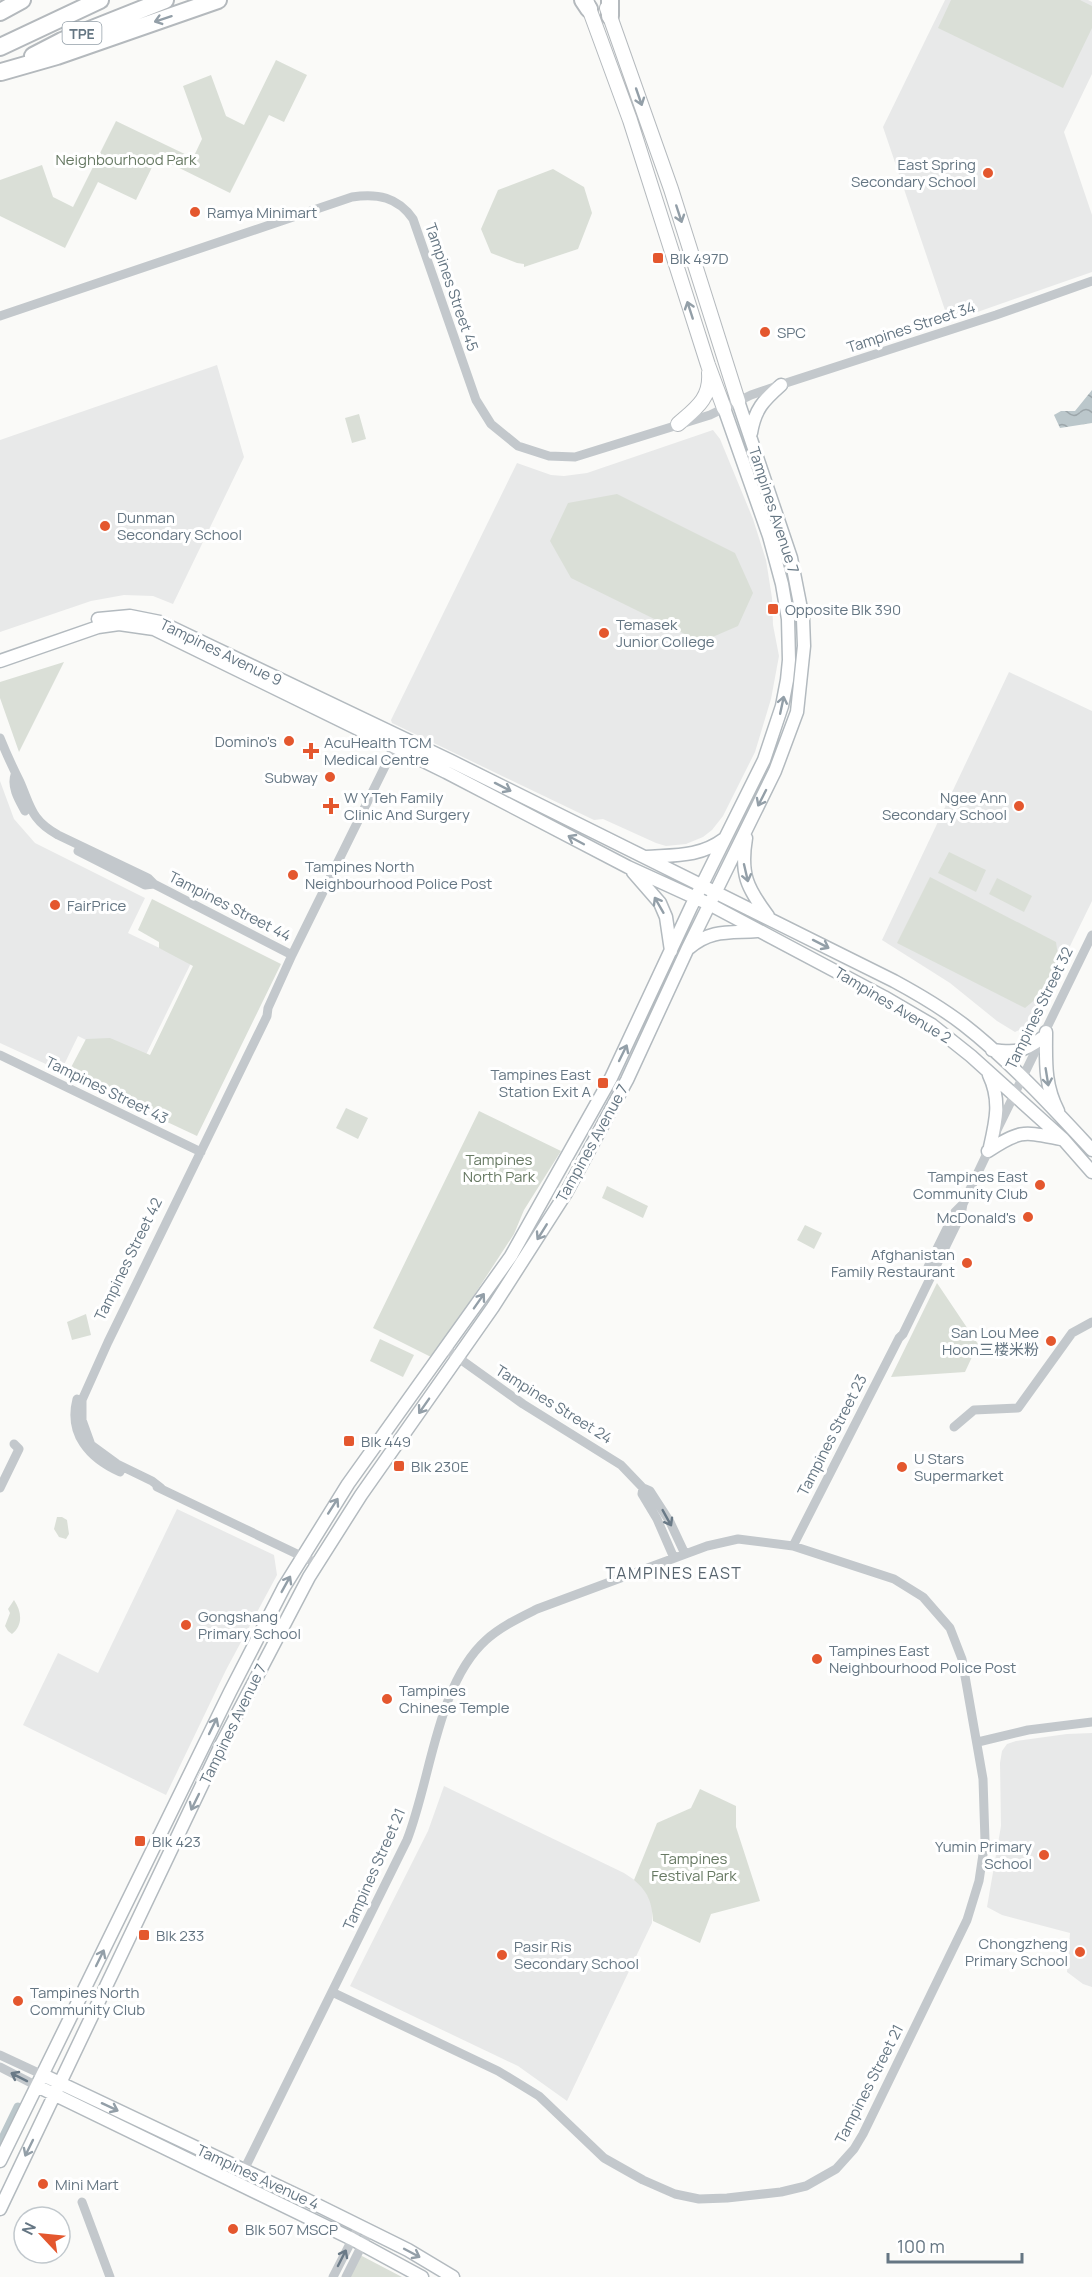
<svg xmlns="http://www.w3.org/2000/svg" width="1092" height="2277" font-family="Manrope,'Noto Sans SC',sans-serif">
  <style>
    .built { fill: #e8e9e9 }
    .green { fill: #dadfd7 }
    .water { fill: url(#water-waves) }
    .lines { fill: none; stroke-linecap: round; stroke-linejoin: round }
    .canal { stroke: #bbc7cb; stroke-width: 9 }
    .secondary-casing { stroke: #b3babf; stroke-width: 15 }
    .primary-casing { stroke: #b5babe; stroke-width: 16 }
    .highway-casing { stroke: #b4b9bd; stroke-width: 20 }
    .street { stroke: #c3c8cc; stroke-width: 9 }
    .secondary { stroke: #fff; stroke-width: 12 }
    .primary { stroke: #fff; stroke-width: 14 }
    .highway { stroke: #fff; stroke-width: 16 }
    .oneway { stroke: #939fa8 }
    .oneway2 { stroke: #6a7a87 }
    .poi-dot { fill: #e4572e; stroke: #fff; stroke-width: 2 }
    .labels { text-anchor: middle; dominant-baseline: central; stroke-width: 6; stroke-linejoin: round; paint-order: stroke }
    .shield { fill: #fff; stroke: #939fa8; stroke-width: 1.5 }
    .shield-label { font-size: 14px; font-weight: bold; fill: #657683 }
    .park-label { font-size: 15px; fill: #687a64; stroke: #fff }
    .poi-label { font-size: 15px; fill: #657683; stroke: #fff; text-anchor: start }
    .street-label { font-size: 15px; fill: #657683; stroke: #fff }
    .neighbourhood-label { font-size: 16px; letter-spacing: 1.5px; fill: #57646e; stroke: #fff }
  </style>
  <defs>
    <pattern id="water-waves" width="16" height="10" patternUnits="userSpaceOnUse" patternTransform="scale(1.5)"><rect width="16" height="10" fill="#bbc7cb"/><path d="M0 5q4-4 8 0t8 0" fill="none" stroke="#9ca6aa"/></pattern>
  </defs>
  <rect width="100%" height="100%" fill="#fafaf8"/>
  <path class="built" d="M945,0H1088L1092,2V74L1064,132L1092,215V272L949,322L883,127Z
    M217,365L244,457L173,604L153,596L124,595L91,601L0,632V440Z
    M713,430L720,439L753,519L766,560L772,598L773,625L779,656L771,699L755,752L723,816L712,830L703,837L686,844L666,846L656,843L603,819L594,820L392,723L391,720L517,463L551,475L564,476L587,473Z
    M1009,672L1092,711V901L1032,1024L1015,1032L997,1021L950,983L882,940Z
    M0,781L14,819L35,843L145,898L128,933L191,963L140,1067L78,1036L61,1071L0,1043Z
    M177,1509L274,1555L277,1575L226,1670L166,1795L23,1725L58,1653L98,1673Z
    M1092,1733V1987L1083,1984L1067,1972L1070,1933L1002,1915L987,1907L1001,1826L1000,1763L1002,1751L1007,1744L1016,1741L1067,1734Z
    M444,1786L624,1873L642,1885L652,1904V1923L567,2101L518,2066L350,1986L428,1831Z"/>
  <path class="green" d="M951,0H1080L1092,6V28L1063,88L938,28Z
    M276,60L307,75L284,122L269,115L230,193L157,157L136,200L98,182L65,248L0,216V180L42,165L53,197L73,207L116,121L193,158L202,139L183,86L211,75L226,116L244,125Z
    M553,169L584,187L592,213L578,249L524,267V264L517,263L491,253L481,229L498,190Z
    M359,414L366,439L352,443L345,418Z
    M617,494L735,553L753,593L738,626L701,642L571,578L550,541L568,503Z
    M64,662L19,752L0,698V682Z
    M949,852L986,870L976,892L938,873Z
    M930,877L1056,942L1059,963L1043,993L1025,1008L897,943Z
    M997,878L1032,896L1024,912L989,894Z
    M152,899L281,964L197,1136L67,1075L86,1039L110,1038L150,1055L193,966L159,948V942L138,930Z
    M346,1108L368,1118L358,1139L336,1128Z
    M479,1111L561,1151L524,1210L514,1234L433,1358L373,1328Z
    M607,1186L648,1206L643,1218L602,1198Z
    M805,1225L822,1233L814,1249L797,1240Z
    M937,1283L978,1344L965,1372L891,1377Z
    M86,1314L91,1335L72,1340L67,1322Z
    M380,1339L414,1355L403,1377L370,1361Z
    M57,1517H62L67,1520L69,1534L66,1539L59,1537L54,1529Z
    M14,1600C22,1612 23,1625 12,1634L8,1631L5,1626L10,1613L8,1609Z
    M700,1789L736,1806V1827L760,1901L711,1914L700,1943L653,1921C652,1902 648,1892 634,1880L657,1823L691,1808Z
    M360,2255L402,2277H348Z"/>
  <path class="water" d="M1092,390V423L1060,428L1054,415L1061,411H1075Z"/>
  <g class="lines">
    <path class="canal" d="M0,2144L18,2107"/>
    <g class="secondary-casing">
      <path id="secondary" d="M751,433C755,409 763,401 781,385
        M98,619L130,616L160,622L451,761L894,981C918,994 942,1008 964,1025C1009,1060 1054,1109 1092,1150
        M0,661L98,627L119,624L154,629L446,772L628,867L709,904L884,997L932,1025L971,1056L1063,1139L1092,1172
        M746,838C740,874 747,888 768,916
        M646,857C675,855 700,857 724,839
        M633,872L660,903L666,917L671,951
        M689,948C711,929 730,933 757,931
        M1046,1032C1046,1061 1044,1084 1058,1111
        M992,1050C1016,1053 1023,1052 1042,1038
        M989,1075C1001,1100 996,1121 990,1147
        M988,1151C1021,1129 1024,1132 1061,1139
        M43,2075L307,2200L408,2250L453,2277
        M37,2086L352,2239L422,2277
        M0,2161L230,1692L284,1587L348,1484L511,1256L611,1078L691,907L764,760L782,706L787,680L789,660L788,619L782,584L769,536L724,408
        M0,2209L221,1745L309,1577L361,1495L493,1307L566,1193L627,1080L687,950L775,771L797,712L804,646L803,619L791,558L738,401"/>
    </g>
    <g class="primary-casing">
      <path id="primary" d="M586,0L630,120L708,365L724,408
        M607,8L671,189L738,401
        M678,424C695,409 711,399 709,373"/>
    </g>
    <g class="highway-casing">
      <path id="highway" d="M583,0L589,9
        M610,0V16
        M0,12L22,0
        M0,47L100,0
        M33,56L62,41L165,0
        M1,72L57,56L218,0"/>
    </g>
    <path class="street" d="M0,316L352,197C377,193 398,197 413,219L476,400L491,424L518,446L549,456L575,457L710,415L751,395L786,383L996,315L1092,281
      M0,738C6,753 13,768 20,782C31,807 31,820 58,835L148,878L154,884L292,955
      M15,775C11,787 19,800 25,811
      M78,851L145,885L154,884
      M0,1055L201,1152
      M996,1132L1092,935
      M928,1267L955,1212L963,1204
      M446,1349L523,1404L621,1465L643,1488L650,1491L670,1522L685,1554
      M77,1399C68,1434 89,1458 120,1472
      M954,1427L974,1410L1018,1408L1072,1333L1092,1322
      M157,1487L318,1564
      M0,1488L19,1449L14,1444
      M161,1488L152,1481L117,1464L91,1445L82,1420V1400L108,1342L267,1016L268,1008L292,955L397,742
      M643,1488L642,1494L657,1519L674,1558
      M793,1546L899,1338L903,1334L961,1215L963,1204L991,1145
      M978,1742L1028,1730L1092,1722
      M0,2055L43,2075
      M0,2067L37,2086
      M241,2176L407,1840C431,1779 437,1684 486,1640C500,1627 519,1618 537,1609L707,1546L738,1539L793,1546L894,1579L923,1597L950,1628L962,1659L983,1779L985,1841L979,1881L967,1920L863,2134L854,2149L836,2169L806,2186L781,2192L727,2198L699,2199L675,2194L643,2180L604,2158L539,2096L498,2071L332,1992
      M82,2202L110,2277
      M333,2277L359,2226
      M346,2277L369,2231"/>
    <use href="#secondary" class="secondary"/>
    <use href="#primary" class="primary"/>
    <use href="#highway" class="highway"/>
  </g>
  <defs><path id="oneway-shaft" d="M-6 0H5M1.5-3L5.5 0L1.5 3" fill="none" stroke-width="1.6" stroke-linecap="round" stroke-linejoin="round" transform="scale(1.5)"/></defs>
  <g class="oneway">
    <use href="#oneway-shaft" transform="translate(163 19) rotate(162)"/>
    <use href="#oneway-shaft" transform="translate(639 97) rotate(71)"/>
    <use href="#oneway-shaft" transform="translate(679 214) rotate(72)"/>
    <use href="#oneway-shaft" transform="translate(690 310) rotate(-108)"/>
    <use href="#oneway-shaft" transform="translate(782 705) rotate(-78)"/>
    <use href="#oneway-shaft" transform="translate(503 787) rotate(27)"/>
    <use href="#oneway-shaft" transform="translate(762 798) rotate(117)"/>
    <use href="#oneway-shaft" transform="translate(576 840) rotate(-152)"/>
    <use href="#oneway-shaft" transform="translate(746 873) rotate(77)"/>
    <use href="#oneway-shaft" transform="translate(659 905) rotate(-120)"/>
    <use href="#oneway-shaft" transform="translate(821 944) rotate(27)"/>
    <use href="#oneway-shaft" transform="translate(623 1053) rotate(-64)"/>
    <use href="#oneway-shaft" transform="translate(1047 1077) rotate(81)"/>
    <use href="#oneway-shaft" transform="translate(542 1232) rotate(122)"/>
    <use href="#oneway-shaft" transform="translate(479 1301) rotate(-55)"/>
    <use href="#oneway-shaft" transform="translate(424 1406) rotate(125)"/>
    <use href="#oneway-shaft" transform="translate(333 1506) rotate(-57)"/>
    <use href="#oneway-shaft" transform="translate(286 1584) rotate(-61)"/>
    <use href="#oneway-shaft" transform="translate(213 1726) rotate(-64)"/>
    <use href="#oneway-shaft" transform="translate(195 1802) rotate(116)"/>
    <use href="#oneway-shaft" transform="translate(100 1958) rotate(-64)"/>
    <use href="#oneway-shaft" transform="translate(110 2107) rotate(25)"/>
    <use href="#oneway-shaft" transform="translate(29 2148) rotate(116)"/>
    <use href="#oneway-shaft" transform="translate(412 2253) rotate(28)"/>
  </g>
  <g class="oneway2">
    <use href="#oneway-shaft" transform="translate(667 1518) rotate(61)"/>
    <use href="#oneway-shaft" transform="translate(19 2077) rotate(-153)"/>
    <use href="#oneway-shaft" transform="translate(342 2258) rotate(-63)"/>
  </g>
  <g class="poi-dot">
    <circle cx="988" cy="173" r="6"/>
    <circle cx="195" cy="212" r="6"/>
    <rect x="652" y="252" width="12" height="12" rx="3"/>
    <circle cx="765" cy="332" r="6"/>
    <circle cx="105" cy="526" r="6"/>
    <rect x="767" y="603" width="12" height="12" rx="3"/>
    <circle cx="604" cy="633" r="6"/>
    <circle cx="289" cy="741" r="6"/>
    <path d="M308 742h6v6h6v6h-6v6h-6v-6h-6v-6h6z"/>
    <circle cx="330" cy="777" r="6"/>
    <path d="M328 797h6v6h6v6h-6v6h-6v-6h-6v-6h6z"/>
    <circle cx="1019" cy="806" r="6"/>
    <circle cx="293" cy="875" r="6"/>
    <circle cx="55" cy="905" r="6"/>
    <rect x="597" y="1077" width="12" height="12" rx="3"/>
    <circle cx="1040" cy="1185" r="6"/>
    <circle cx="1028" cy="1217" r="6"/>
    <circle cx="967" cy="1263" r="6"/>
    <circle cx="1051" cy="1341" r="6"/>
    <rect x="343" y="1435" width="12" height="12" rx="3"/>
    <rect x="393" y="1460" width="12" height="12" rx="3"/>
    <circle cx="902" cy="1467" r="6"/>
    <circle cx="186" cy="1625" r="6"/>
    <circle cx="817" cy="1659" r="6"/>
    <circle cx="387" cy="1699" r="6"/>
    <rect x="134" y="1835" width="12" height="12" rx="3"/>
    <circle cx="1044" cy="1855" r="6"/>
    <rect x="138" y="1929" width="12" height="12" rx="3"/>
    <circle cx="1080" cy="1952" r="6"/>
    <circle cx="502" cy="1955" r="6"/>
    <circle cx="18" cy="2001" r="6"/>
    <circle cx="43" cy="2184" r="6"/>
    <circle cx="233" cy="2229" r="6"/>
  </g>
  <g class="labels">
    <rect class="shield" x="62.5" y="22" width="39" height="22" rx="4.5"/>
    <g class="shield-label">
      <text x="82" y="33">TPE</text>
    </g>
    <g class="park-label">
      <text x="126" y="159">Neighbourhood Park</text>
      <text x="499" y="1159">Tampines<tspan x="499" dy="17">North Park</tspan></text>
      <text x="694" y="1858">Tampines<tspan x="694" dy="17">Festival Park</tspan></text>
    </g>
    <g class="poi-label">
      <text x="976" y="164" text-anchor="end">East Spring<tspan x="976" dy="17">Secondary School</tspan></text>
      <text x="207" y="212">Ramya Minimart</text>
      <text x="670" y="258">Blk 497D</text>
      <text x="777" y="332">SPC</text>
      <text x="117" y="517">Dunman<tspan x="117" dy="17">Secondary School</tspan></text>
      <text x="785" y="609">Opposite Blk 390</text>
      <text x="616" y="624">Temasek<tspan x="616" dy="17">Junior College</tspan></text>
      <text x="277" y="741" text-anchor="end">Domino's</text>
      <text x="324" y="742">AcuHealth TCM<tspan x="324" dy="17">Medical Centre</tspan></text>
      <text x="318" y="777" text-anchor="end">Subway</text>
      <text x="344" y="797">W Y Teh Family<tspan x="344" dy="17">Clinic And Surgery</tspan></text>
      <text x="1007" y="797" text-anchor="end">Ngee Ann<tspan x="1007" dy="17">Secondary School</tspan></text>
      <text x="305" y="866">Tampines North<tspan x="305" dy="17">Neighbourhood Police Post</tspan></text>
      <text x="67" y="905">FairPrice</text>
      <text x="591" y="1074" text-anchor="end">Tampines East<tspan x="591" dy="17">Station Exit A</tspan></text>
      <text x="1028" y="1176" text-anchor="end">Tampines East<tspan x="1028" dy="17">Community Club</tspan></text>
      <text x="1016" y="1217" text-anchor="end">McDonald's</text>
      <text x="955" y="1254" text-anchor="end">Afghanistan<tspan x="955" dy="17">Family Restaurant</tspan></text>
      <text x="1039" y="1332" text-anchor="end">San Lou Mee<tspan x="1039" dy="17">Hoon三楼米粉</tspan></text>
      <text x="361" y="1441">Blk 449</text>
      <text x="914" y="1458">U Stars<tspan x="914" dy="17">Supermarket</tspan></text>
      <text x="411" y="1466">Blk 230E</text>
      <text x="198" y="1616">Gongshang<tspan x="198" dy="17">Primary School</tspan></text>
      <text x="829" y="1650">Tampines East<tspan x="829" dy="17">Neighbourhood Police Post</tspan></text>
      <text x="399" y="1690">Tampines<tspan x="399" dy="17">Chinese Temple</tspan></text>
      <text x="152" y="1841">Blk 423</text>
      <text x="1032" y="1846" text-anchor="end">Yumin Primary<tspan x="1032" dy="17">School</tspan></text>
      <text x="156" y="1935">Blk 233</text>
      <text x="1068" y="1943" text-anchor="end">Chongzheng<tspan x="1068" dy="17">Primary School</tspan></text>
      <text x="514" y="1946">Pasir Ris<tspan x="514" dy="17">Secondary School</tspan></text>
      <text x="30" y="1992">Tampines North<tspan x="30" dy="17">Community Club</tspan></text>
      <text x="55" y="2184">Mini Mart</text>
      <text x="245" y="2229">Blk 507 MSCP</text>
    </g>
    <g class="street-label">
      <text transform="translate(452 287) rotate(71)">Tampines Street 45</text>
      <text transform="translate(911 327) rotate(-18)">Tampines Street 34</text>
      <text transform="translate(774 510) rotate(72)">Tampines Avenue 7</text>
      <text transform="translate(221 652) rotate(26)">Tampines Avenue 9</text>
      <text transform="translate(230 906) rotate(27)">Tampines Street 44</text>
      <text transform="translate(893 1005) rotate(31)">Tampines Avenue 2</text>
      <text transform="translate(1039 1008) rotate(-64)">Tampines Street 32</text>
      <text transform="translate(107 1090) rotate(26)">Tampines Street 43</text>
      <text transform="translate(592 1143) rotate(-61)">Tampines Avenue 7</text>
      <text transform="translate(128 1259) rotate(-64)">Tampines Street 42</text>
      <text transform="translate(554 1404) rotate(32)">Tampines Street 24</text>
      <text transform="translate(832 1435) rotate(-63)">Tampines Street 23</text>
      <text transform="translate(233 1724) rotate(-64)">Tampines Avenue 7</text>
      <text transform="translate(374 1869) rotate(-66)">Tampines Street 21</text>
      <text transform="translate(869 2084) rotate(-63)">Tampines Street 21</text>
      <text transform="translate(258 2177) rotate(25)">Tampines Avenue 4</text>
    </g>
    <g class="neighbourhood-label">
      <text x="674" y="1573">TAMPINES EAST</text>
    </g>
  </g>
  <g transform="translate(42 2235) rotate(296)"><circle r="28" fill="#ffffff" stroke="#c1c8cd" stroke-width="1.5"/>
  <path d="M0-4.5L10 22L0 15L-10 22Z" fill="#e4572e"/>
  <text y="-9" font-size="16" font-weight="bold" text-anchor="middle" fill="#657683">N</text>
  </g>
  <path d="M888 2253v9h134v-9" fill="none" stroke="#657683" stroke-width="3"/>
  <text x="897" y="2253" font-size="18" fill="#657683" stroke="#ffffff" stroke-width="4.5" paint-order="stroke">100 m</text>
</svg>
